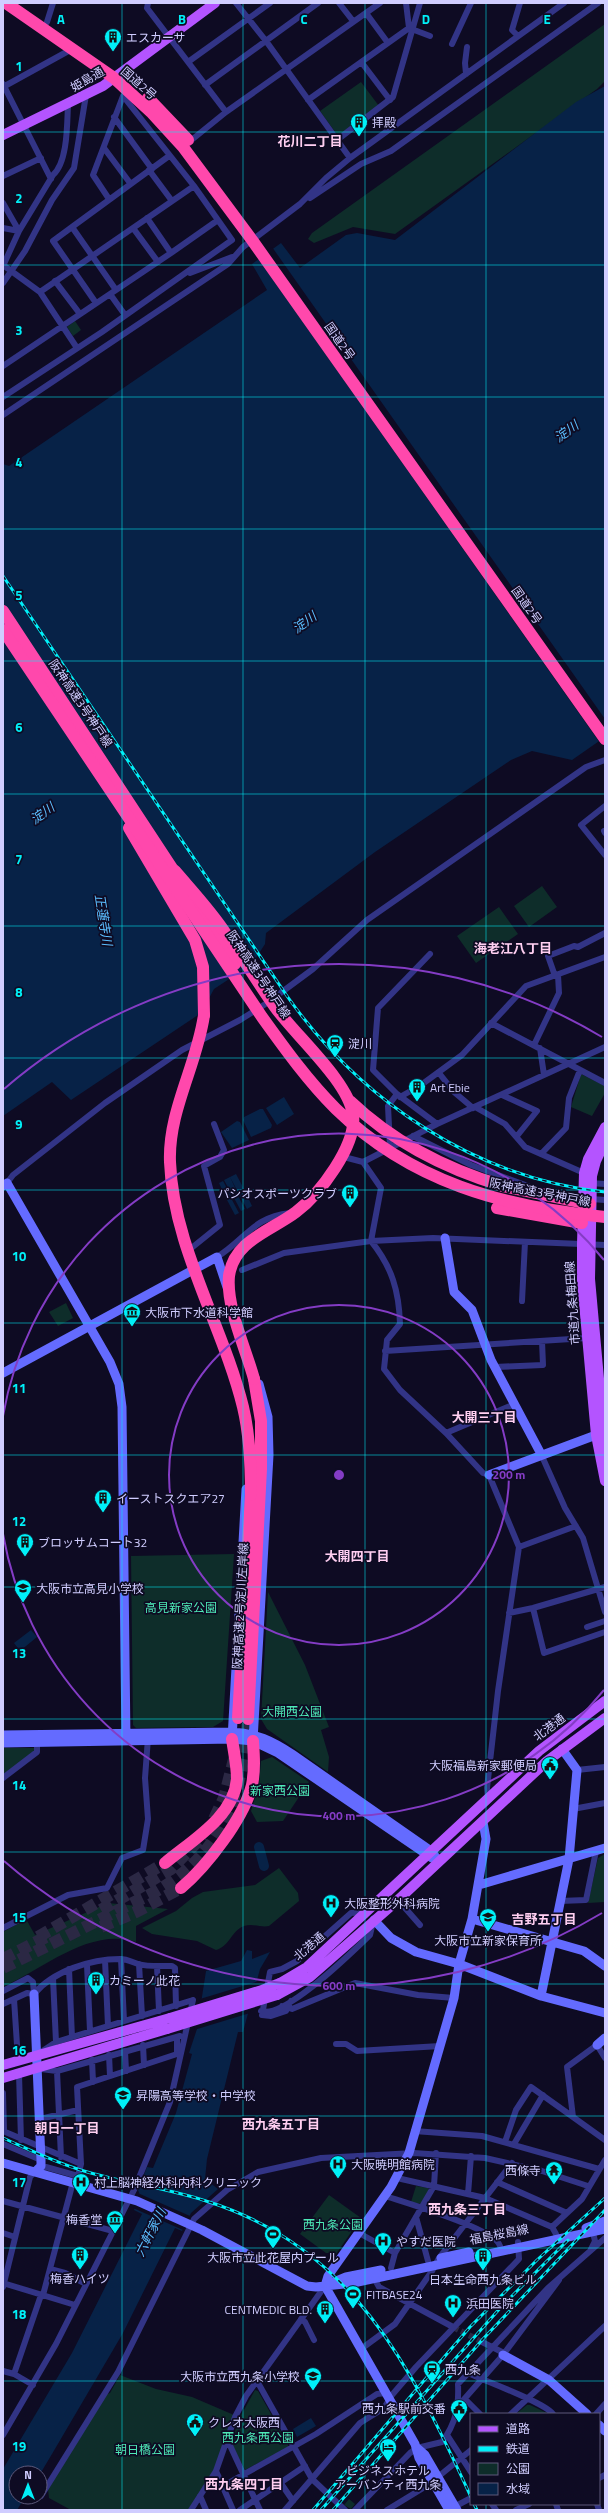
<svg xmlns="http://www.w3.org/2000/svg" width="608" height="2513" font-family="'Titillium Web','Noto Sans JP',sans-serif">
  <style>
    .green { fill: #0e2d2a }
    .water { fill: #072247 }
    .pier { fill: #0e0b23 }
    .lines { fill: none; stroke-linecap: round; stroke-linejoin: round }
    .river { stroke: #072247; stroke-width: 10 }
    .street-tunnel { stroke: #2b2844; stroke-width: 6; stroke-dasharray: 6 3; stroke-linecap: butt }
    .highway-tunnel { stroke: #2b2844; stroke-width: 12; stroke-dasharray: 12 6; stroke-linecap: butt }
    .street { stroke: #323486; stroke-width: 6 }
    .secondary { stroke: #646bff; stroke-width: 9 }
    .primary { stroke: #b454ff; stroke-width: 10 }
    .highway { stroke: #ff48ac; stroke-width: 12 }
    .rail-casing { stroke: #00f0f8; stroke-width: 3 }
    .rail { stroke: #0e0b23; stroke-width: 1.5; stroke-dasharray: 4.5; stroke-linecap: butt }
    .primary-bridge { stroke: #b454ff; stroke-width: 10 }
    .highway-bridge { stroke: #ff48ac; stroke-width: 12 }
    .grid { fill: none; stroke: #00f0f8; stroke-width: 1; stroke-opacity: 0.55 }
    .ring { fill: none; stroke: #843cc5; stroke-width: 2 }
    .labels { text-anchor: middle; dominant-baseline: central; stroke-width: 3.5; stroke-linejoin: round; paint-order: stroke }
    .poi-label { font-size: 12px; fill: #d0cdff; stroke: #0e0b23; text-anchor: start }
    .street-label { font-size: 12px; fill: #d0cdff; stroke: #0e0b23 }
    .park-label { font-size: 12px; fill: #4eeab8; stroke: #0e0b23 }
    .neighbourhood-label { font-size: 13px; font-weight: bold; fill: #ffcff1; stroke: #0e0b23 }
    .water-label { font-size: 13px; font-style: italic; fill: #5bbeff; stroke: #0e0b23 }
    .grid-label { font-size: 13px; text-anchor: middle; font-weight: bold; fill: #00f0f8; stroke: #0e0b23; stroke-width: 3.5; stroke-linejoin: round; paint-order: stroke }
    .centre { fill: #843cc5; stroke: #0e0b23; stroke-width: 2 }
    .ring-label { font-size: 12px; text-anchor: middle; font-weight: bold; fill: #843cc5; stroke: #0e0b23; stroke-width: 3.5; stroke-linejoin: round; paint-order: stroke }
  </style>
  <rect width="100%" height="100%" fill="#0e0b23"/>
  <path class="green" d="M605,24V81L597,89L395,234L353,227L314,243L308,239L312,233Z
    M361,82L379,106L338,136L320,111Z
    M75,321L81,330L73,336L67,327Z
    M542,886L557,907L529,927L514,906Z
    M499,907L518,934L476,963L457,936Z
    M581,1074L605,1086V1093L592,1116L571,1107Z
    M66,1303L73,1318L58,1326L49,1312Z
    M234,1554L223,1721L213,1727L136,1728L133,1725L131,1556Z
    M268,1592L305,1665L329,1727L321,1730L329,1757L328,1772L267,1729L261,1719Z
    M3,1748H34L35,1751L3,1775Z
    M272,1757L309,1782L283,1821L257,1822L251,1811L259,1785L261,1761Z
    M605,1854V1902L588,1903L598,1858Z
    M279,1868L298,1893L299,1901L269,1926C261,1928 253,1923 244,1926C231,1931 230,1946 216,1950L197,1941L152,1934L142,1928L176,1911L192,1898L203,1892L255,1885Z
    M108,1903L168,1909L136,1926V1942C90,1927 43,1969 3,1987V1932L26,1919L35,1935Z
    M416,2186L428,2188L429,2191L422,2204L411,2202Z
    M329,2195L361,2218L334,2257L329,2253H326L300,2234Z
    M120,2375L156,2389L192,2397L234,2415L215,2469L188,2510H71L49,2498L48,2489L105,2395L110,2393Z
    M255,2390L258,2391L288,2444V2447L245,2470L231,2443L239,2419Z
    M527,2405H530L549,2414H516Z
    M349,2499L355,2504L351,2509L344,2505Z"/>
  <path class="water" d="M605,86V737L572,760L532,751L511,760L375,852L266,933L265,944L252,964L214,989L201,1013L71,1100L52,1082L3,1116V464L9,466L267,290L252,264L281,243L300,268L346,235L357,233L395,240L576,102Z
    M284,1097L294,1114L277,1125L266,1108Z
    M260,1109H263L272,1125L271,1128L251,1137L243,1120L244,1117Z
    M237,1121L240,1122L249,1140L232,1148L221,1132Z
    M236,1174L244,1189L238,1192L230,1177Z
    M230,1177L237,1192L232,1195L224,1180Z
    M223,1181L231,1196L226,1198L219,1183Z
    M245,1191L252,1206L247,1209L239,1194Z
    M237,1194L245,1209L241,1211L233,1196Z
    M231,1198L239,1213L235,1215L227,1200Z
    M31,1630L37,1637L20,1651L14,1643Z
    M247,1950L252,1951V1959L270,1952L260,1969L243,2032H238L207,2159L205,2179L218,2189L191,2213L182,2231L175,2228L123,2333L52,2454L40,2474L16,2473V2497H25L17,2510H3V2469L72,2353L142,2214L134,2210L140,2195L138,2190L147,2167L153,2168L176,2113L192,2054L189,2053L197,2029L206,1971L241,1961Z
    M311,2418L316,2426L297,2437L293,2429Z"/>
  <path class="pier" d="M272,247L605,719V739L600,743L257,257Z
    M259,1981L250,2013L194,2030L200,1999Z
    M140,2194L190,2216L183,2230L133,2208Z"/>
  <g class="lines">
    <path class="river" d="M259,1847L264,1866"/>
    <path class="street-tunnel" d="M453,2327L482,2342"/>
    <path class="highway-tunnel" d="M214,1819L224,1798L234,1759
      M101,1910L171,1869L203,1836
      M101,1927L136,1912L181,1888
      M38,1937L165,1863
      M3,1959L48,1936
      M3,1968C39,1950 75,1932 111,1914C127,1905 145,1898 160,1889C227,1849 242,1791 248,1719"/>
    <path class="street" d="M148,3L147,8L226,112
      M236,3L266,41L350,158
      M339,3L353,21
      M406,3L409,28
      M366,13L388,43
      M47,22L53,3
      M409,28L430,36
      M518,36L512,30L520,3
      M452,44L471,3
      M188,62L270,3
      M362,63L390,100
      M466,74L465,63L467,47
      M3,84L51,179
      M205,85L318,3
      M3,87L72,49
      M308,100L409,28
      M114,117L152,169
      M337,140L393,97L420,3
      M189,142L226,112L380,3
      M104,148L130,183
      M149,170L172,201
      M3,176L41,158
      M310,198L361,164L391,151L598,3
      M3,203L19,231
      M72,227L53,241L96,303
      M3,228L19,231
      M133,228L158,262
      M171,253L218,220
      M3,265L40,292L77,348
      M3,266L19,231L53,175C68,162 67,123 68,104
      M190,273L232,257
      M55,281L80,314
      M3,283L25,251L52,200L74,168L86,95
      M116,290L72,227L169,156
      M40,292L194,186
      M110,294L125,315
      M3,366L171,253L147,218
      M3,397L102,332L232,240L194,186L123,96L93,175L109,199
      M3,415L228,264L243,247L300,204L326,178L350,158L564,3
      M605,806L581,825L605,855
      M604,831L605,833
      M430,954L378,1008L373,1070L397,1094L437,1124
      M555,976L548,956L574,946L578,947L605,933
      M491,1023L605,1083
      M534,1045L559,993L558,975
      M540,1048L544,1075
      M439,1073L454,1092L473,1108
      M502,1095L537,1111L517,1136
      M400,1097L421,1085L462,1055L526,986L605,957
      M475,1107L505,1124L525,1147L584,1173
      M413,1136L471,1165L528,1186
      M390,1147L388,1106L397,1094
      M541,1154L566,1128L569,1098L580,1070
      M340,1156L363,1162L381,1188L371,1241
      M363,1162L437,1124L605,1047
      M7,1183L13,1175L105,1103L182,1050L240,1020L267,1003L313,969L367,920L586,767L605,760
      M589,1183L605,1184
      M591,1199L605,1200
      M371,1241C392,1267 399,1291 400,1324L387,1340L384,1369L400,1390L446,1433L483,1473L489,1475L519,1547L498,1691L487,1788L488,1798
      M189,1253V1250L220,1225L204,1166L220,1157L224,1150L214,1124
      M217,1257C246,1239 253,1217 290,1213
      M242,1270L284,1253L371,1241L433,1238L605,1245
      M522,1301L525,1242
      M385,1351L587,1338
      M495,1367L543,1365L542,1341
      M446,1433L515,1404
      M541,1454L565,1508L583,1538L605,1612
      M519,1547L576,1526
      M533,1608L544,1653L605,1632
      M509,1613L533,1608L605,1587
      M587,1627L605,1621
      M577,1770L605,1767
      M3,1778L37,1752V1742
      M573,1809L605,1803
      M398,1900L420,1925
      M560,1901L586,1900L596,1851
      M3,1928L68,1895L107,1888L122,1858L143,1850L148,1819L145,1778L148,1738
      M121,1959L124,2021
      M105,1960L108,2026
      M139,1964L142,2016
      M87,1965L90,2031
      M157,1966L159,2011
      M69,1969L72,2037
      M53,1978L56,2042
      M3,1991L28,1978L33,1982L34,1993
      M14,1999L18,2060
      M291,2001L286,2011L271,2016L262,2015L270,1972L282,1969L297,1961L351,1913L365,1912
      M3,2004L27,1993L34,1994C53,1971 91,1959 120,1959C127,1959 132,1962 138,1964C148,1967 161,1966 172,1966L175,1968L176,2006
      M282,2006L292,2009L355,1983L418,1995L454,1998
      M261,2011C284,2020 353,1951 370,1935L373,1922
      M336,2044H346L357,2051L440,2046
      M143,2045L144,2065
      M125,2051L126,2071
      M41,2052L56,2042L193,2000
      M109,2055L110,2076
      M605,2058L597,2045L567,2067L573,2117L605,2140
      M92,2060L93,2082
      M41,2069L57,2071L180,2036
      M57,2071L61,2157
      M19,2074L21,2140
      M3,2093L4,2131
      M40,2119L78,2110
      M3,2131L81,2164
      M414,2131L482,2136L599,2169
      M505,2142L516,2110L531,2087L573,2117
      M3,2144L41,2160
      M514,2144L543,2095
      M397,2178L485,2198L552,2227
      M497,2182L567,2213
      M468,2194L471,2156
      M385,2196C403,2202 496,2229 500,2246
      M3,2201L113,2231
      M416,2217L428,2261
      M3,2233L15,2237
      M359,2233L395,2253
      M556,2234L552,2227L582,2199L605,2160
      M591,2249L595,2241L593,2233
      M391,2268L395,2253L434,2186L436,2153
      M50,2269L65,2273L86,2284
      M374,2278L379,2287L453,2327
      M3,2283L75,2305
      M3,2287L30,2177L35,2172L46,2167L78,2176L81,2164L77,2087L177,2054V2037
      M301,2319L305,2322L314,2340
      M482,2342L504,2353
      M361,2349L395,2324L432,2271L439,2258L512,2163
      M3,2371L14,2374L33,2385
      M468,2373C485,2381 544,2402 553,2414
      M14,2374L40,2298L43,2295L73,2182
      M257,2381L312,2479L345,2510
      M465,2399L480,2414
      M459,2405L503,2355L559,2280
      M511,2414L605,2326
      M596,2414L605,2404
      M3,2435L56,2344L134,2190L170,2102L193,2000
      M447,2435L471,2472
      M227,2439L260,2510
      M216,2471L233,2510
      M599,2478L605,2475
      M280,2482L293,2501
      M223,2486L316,2434L377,2394L386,2393
      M41,2496L118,2372L194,2219L227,2190L246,2179L258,2172L321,2158L414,2153L485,2158L542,2171L588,2186
      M200,2496L206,2510
      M492,2504L496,2510
      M556,2504L558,2510
      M597,2504L599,2510
      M452,2508L471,2498
      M191,2510L216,2471L235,2417L246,2396L325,2286
      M240,2510L305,2466
      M285,2510L360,2423L384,2408L392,2395L416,2367L519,2259L518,2242
      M355,2510L410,2453L417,2448L442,2442C456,2423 459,2407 458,2384L548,2288L605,2238
      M387,2510L428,2485L471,2450
      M516,2510L529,2504"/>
    <path class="secondary" d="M3,1186L7,1183L110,1362L119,1384L122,1407L126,1741
      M445,1238L454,1292L472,1310L491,1360L541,1454
      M3,1373L217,1257L227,1287
      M489,1475L596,1435
      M3,1735L232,1732C256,1733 272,1741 292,1754L431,1851L439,1861
      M232,1739L246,1489
      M253,1741L269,1455L268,1417L259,1384
      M3,1743L232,1739L253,1741L278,1753L432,1858
      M479,1885L605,1848
      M472,1919L584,1951L605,1966
      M374,1920L391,1938L416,1952L459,1964L541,1996L605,2013
      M34,1994L41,2160V2166L35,2172
      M541,1996L569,1859L577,1770L562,1749
      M597,2045L605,2038
      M3,2163L137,2201L202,2230L307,2286L316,2287L353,2283L605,2229
      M586,2228L605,2221
      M441,2258L469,2252
      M334,2282L346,2277L381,2270
      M503,2355L549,2380L587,2414
      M599,2425L605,2431
      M417,2448L425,2455L457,2510
      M449,2510L419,2458L415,2444L325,2286L328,2276L391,2187L409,2153L454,1998L459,1964L472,1919L486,1839L483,1822"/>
    <path class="primary" d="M3,135L103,86L215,3
      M605,1127L588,1159L584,1173L582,1244V1281L596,1435L605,1481
      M605,1142L596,1161L592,1176L590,1279L605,1445
      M280,1983L307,1967L539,1751L605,1701
      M277,1995L310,1977L398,1900L547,1761L605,1718
      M3,2065L170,2018
      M3,2078L167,2029"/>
    <path class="highway" d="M6,3L114,78L151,112L183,147L252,240L605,739
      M148,98L188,140
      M3,611L235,964
      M129,828L195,940L203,967L204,1015
      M503,1186L590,1204
      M497,1208L582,1223
      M238,1718L251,1495
      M248,1719L261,1469V1421L254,1379
      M165,1863C191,1841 234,1817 237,1779C237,1766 234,1753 232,1739
      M181,1888C207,1866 244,1818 252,1785C255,1770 254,1756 253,1741"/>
    <g class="rail-casing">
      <path id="rail" d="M3,576L287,996C361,1101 475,1178 605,1192
        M3,2138C30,2150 56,2163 84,2171C125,2183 166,2188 206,2201C353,2247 411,2367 471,2497
        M474,2504L477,2510
        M313,2510L470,2327L537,2260L605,2198
        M321,2510L502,2306L568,2240
        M333,2510L483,2339L605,2210"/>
    </g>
    <use href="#rail" class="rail"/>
    <path class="primary-bridge" d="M170,2018L262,1990L280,1983
      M167,2029L277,1995"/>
    <path class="highway-bridge" d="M3,630L262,1017C285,1049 308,1081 336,1109C411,1182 503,1207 605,1217
      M175,871C192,891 211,911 226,934C243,958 258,983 275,1007C295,1035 349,1082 353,1115C357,1145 320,1194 296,1212C271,1231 234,1240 229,1276C226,1307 246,1349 254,1379
      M204,1015C197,1065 168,1111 170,1162C173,1246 223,1326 243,1407C250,1436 251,1465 251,1495
      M350,1101C393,1142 446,1169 503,1186"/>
  </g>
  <path class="grid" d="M122,3V2510M243,3V2510M365,3V2510M486,3V2414M3,132H605M3,265H605M3,397H605M3,529H605M3,661H605M3,794H605M3,926H605M3,1058H605M3,1190H605M3,1323H605M3,1455H605M3,1587H605M3,1719H605M3,1852H605M3,1984H605M3,2116H605M3,2248H605M3,2381H605M486,2504V2510"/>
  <g class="ring">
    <circle cx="339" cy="1475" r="170"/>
    <path d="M604 1690A341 341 0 0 1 3 1534M3 1416A341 341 0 0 1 604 1260"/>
    <path d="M602 1913A511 511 0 0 1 4 1861M4 1089A511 511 0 0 1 602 1037"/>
  </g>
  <defs>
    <g id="building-pin" transform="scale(0.9)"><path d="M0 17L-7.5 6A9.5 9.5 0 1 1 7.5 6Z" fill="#00f0f8" stroke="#0e0b23"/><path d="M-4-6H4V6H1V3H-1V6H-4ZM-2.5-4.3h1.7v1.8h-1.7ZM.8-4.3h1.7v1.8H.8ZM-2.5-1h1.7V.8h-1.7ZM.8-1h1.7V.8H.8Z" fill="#111"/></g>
    <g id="station-pin" transform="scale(0.9)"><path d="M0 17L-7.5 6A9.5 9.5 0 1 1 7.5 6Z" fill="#00f0f8" stroke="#0e0b23"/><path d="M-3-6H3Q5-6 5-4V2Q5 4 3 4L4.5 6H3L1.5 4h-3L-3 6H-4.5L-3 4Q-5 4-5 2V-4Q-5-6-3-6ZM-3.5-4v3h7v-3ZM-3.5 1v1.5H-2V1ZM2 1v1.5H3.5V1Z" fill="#111"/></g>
    <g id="museum-pin" transform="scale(0.9)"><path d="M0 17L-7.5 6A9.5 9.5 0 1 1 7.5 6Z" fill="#00f0f8" stroke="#0e0b23"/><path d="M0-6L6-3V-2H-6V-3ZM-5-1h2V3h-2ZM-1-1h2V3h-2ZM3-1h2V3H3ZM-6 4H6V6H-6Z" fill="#111"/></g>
    <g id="school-pin" transform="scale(0.9)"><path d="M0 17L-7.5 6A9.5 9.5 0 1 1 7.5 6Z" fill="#00f0f8" stroke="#0e0b23"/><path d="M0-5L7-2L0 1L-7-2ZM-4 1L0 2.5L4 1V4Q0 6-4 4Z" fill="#111"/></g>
    <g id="civic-pin" transform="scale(0.9)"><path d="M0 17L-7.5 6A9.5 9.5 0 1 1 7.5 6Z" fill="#00f0f8" stroke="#0e0b23"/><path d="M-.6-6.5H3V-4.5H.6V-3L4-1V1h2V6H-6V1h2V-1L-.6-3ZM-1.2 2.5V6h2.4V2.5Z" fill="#111"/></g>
    <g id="hospital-pin" transform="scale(0.9)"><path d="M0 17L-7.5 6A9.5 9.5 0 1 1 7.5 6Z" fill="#00f0f8" stroke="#0e0b23"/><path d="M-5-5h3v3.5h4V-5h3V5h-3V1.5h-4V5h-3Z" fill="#111"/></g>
    <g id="temple-pin" transform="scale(0.9)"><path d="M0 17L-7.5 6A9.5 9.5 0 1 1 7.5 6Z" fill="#00f0f8" stroke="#0e0b23"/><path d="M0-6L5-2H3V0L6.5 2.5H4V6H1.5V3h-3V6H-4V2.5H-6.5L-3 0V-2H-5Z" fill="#111"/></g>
    <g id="stadium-pin" transform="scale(0.9)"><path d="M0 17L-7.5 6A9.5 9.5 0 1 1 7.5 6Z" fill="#00f0f8" stroke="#0e0b23"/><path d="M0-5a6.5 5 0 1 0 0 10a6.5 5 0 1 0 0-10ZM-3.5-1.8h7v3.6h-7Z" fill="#111"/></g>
    <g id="hotel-pin" transform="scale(0.9)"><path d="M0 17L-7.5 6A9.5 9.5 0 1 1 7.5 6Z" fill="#00f0f8" stroke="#0e0b23"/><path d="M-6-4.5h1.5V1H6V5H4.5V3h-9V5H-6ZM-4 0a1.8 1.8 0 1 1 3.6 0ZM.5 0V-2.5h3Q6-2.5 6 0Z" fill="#111"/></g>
  </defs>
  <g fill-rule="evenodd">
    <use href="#building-pin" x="113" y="37"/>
    <use href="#building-pin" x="359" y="122"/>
    <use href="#station-pin" x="335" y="1043"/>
    <use href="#building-pin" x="417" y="1087"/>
    <use href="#building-pin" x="350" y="1193"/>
    <use href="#museum-pin" x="132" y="1312"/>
    <use href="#building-pin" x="103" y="1498"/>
    <use href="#building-pin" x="25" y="1542"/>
    <use href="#school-pin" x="23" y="1588"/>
    <use href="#civic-pin" x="550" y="1765"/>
    <use href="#hospital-pin" x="331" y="1903"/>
    <use href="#school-pin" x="488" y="1917"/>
    <use href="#building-pin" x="96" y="1980"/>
    <use href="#school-pin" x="123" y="2095"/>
    <use href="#hospital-pin" x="338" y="2164"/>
    <use href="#temple-pin" x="554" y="2170"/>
    <use href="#hospital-pin" x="81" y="2182"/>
    <use href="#museum-pin" x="115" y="2219"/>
    <use href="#stadium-pin" x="273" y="2234"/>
    <use href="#hospital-pin" x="383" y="2241"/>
    <use href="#building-pin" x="80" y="2255"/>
    <use href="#building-pin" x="483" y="2256"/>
    <use href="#stadium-pin" x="353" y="2294"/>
    <use href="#hospital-pin" x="453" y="2303"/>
    <use href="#building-pin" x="325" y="2309"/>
    <use href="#station-pin" x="432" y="2369"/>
    <use href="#school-pin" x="313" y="2376"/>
    <use href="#civic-pin" x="459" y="2408"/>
    <use href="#civic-pin" x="195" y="2422"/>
    <use href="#hotel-pin" x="388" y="2447"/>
  </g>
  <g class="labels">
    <g class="poi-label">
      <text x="126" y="37">エスカーサ</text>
      <text x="372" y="122">拝殿</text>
      <text x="348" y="1043">淀川</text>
      <text x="430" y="1087">Art Ebie</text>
      <text x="337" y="1193" text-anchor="end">パシオスポーツクラブ</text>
      <text x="145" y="1312">大阪市下水道科学館</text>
      <text x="116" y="1498">イーストスクエア27</text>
      <text x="38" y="1542">ブロッサムコート32</text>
      <text x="36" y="1588">大阪市立高見小学校</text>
      <text x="537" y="1765" text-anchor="end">大阪福島新家郵便局</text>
      <text x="344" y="1903">大阪整形外科病院</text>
      <text x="488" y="1940" text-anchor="middle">大阪市立新家保育所</text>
      <text x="109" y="1980">カミーノ此花</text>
      <text x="136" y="2095">昇陽高等学校・中学校</text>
      <text x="351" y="2164">大阪暁明館病院</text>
      <text x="541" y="2170" text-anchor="end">西條寺</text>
      <text x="94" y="2182">村上脳神経外科内科クリニック</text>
      <text x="102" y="2219" text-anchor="end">梅香堂</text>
      <text x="396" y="2241">やすだ医院</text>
      <text x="273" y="2257" text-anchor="middle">大阪市立此花屋内プール</text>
      <text x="80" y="2278" text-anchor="middle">梅香ハイツ</text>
      <text x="483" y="2279" text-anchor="middle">日本生命西九条ビル</text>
      <text x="366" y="2294">FITBASE24</text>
      <text x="466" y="2303">浜田医院</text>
      <text x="312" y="2309" text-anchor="end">CENTMEDIC BLD.</text>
      <text x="445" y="2369">西九条</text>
      <text x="300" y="2376" text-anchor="end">大阪市立西九条小学校</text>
      <text x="446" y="2408" text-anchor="end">西九条駅前交番</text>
      <text x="208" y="2422">クレオ大阪西</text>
      <text x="388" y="2470" text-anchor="middle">ビジネスホテル<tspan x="388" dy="14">アーバンティ西九条</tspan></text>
    </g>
    <g class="street-label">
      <text transform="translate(87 79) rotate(-30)">姫島通</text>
      <text transform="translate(139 83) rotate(41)">国道2号</text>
      <text transform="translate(340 341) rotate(55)">国道2号</text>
      <text transform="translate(527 605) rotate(55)">国道2号</text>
      <text transform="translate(81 703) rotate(56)">阪神高速3号神戸線</text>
      <text transform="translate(259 974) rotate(56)">阪神高速3号神戸線</text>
      <text transform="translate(540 1192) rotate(11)">阪神高速3号神戸線</text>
      <text transform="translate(572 1303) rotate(-94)">市道九条梅田線</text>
      <text transform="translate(240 1606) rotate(-87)">阪神高速2号淀川左岸線</text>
      <text transform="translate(549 1727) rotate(-37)">北港通</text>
      <text transform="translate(309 1946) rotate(-41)">北港通</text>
      <text transform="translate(499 2234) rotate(-11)">福島桜島線</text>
    </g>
    <g class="park-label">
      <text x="181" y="1607">高見新家公園</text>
      <text x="292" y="1711">大開西公園</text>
      <text x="280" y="1790">新家西公園</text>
      <text x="333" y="2224">西九条公園</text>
      <text x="258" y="2437">西九条西公園</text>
      <text x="145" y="2449">朝日橋公園</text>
    </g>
    <g class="neighbourhood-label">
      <text x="310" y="141">花川二丁目</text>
      <text x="513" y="948">海老江八丁目</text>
      <text x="484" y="1417">大開三丁目</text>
      <text x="357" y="1556">大開四丁目</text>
      <text x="544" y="1919">吉野五丁目</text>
      <text x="281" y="2124">西九条五丁目</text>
      <text x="67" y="2128">朝日一丁目</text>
      <text x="467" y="2209">西九条三丁目</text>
      <text x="244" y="2484">西九条四丁目</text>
    </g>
    <g class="water-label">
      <text transform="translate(566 431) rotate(-36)">淀川</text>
      <text transform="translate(304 622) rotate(-36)">淀川</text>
      <text transform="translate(42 813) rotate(-36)">淀川</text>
      <text transform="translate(104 920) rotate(81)">正蓮寺川</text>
      <text transform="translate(150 2232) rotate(-63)">六軒家川</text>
    </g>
  </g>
  <g class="grid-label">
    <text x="61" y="24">A</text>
    <text x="182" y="24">B</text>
    <text x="304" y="24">C</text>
    <text x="426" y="24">D</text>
    <text x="547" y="24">E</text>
    <text x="19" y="71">1</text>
    <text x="19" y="203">2</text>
    <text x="19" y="335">3</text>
    <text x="19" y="467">4</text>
    <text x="19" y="600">5</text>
    <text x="19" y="732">6</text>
    <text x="19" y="864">7</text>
    <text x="19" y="997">8</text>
    <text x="19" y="1129">9</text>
    <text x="19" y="1261">10</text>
    <text x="19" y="1393">11</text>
    <text x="19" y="1526">12</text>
    <text x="19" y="1658">13</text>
    <text x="19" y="1790">14</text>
    <text x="19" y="1922">15</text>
    <text x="19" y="2055">16</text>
    <text x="19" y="2187">17</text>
    <text x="19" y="2319">18</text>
    <text x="19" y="2451">19</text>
  </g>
  <circle cx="339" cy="1475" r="6" class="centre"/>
  <g class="ring-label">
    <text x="509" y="1479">200 m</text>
    <text x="339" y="1820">400 m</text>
    <text x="339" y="1990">600 m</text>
  </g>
  <rect width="608" height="2513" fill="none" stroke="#d0cdff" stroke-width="8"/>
  <rect x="470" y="2413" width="130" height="92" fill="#0e0b23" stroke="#5c597b"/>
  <rect x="478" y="2426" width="20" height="6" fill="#b454ff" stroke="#5c597b"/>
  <text x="506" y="2433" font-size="12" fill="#d0cdff">道路</text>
  <rect x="478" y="2446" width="20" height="6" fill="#00f0f8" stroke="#5c597b"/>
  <text x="506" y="2453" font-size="12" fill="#d0cdff">鉄道</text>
  <rect x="478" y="2463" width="20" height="12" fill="#0e2d2a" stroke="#5c597b"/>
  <text x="506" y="2473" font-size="12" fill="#d0cdff">公園</text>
  <rect x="478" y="2483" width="20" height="12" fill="#072247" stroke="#5c597b"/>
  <text x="506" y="2493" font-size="12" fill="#d0cdff">水域</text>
  <g transform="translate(28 2485)"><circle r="19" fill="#0e0b23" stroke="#5c597b"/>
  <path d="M0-3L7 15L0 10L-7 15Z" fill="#00f0f8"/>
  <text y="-6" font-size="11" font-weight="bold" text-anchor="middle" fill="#d0cdff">N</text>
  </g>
</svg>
